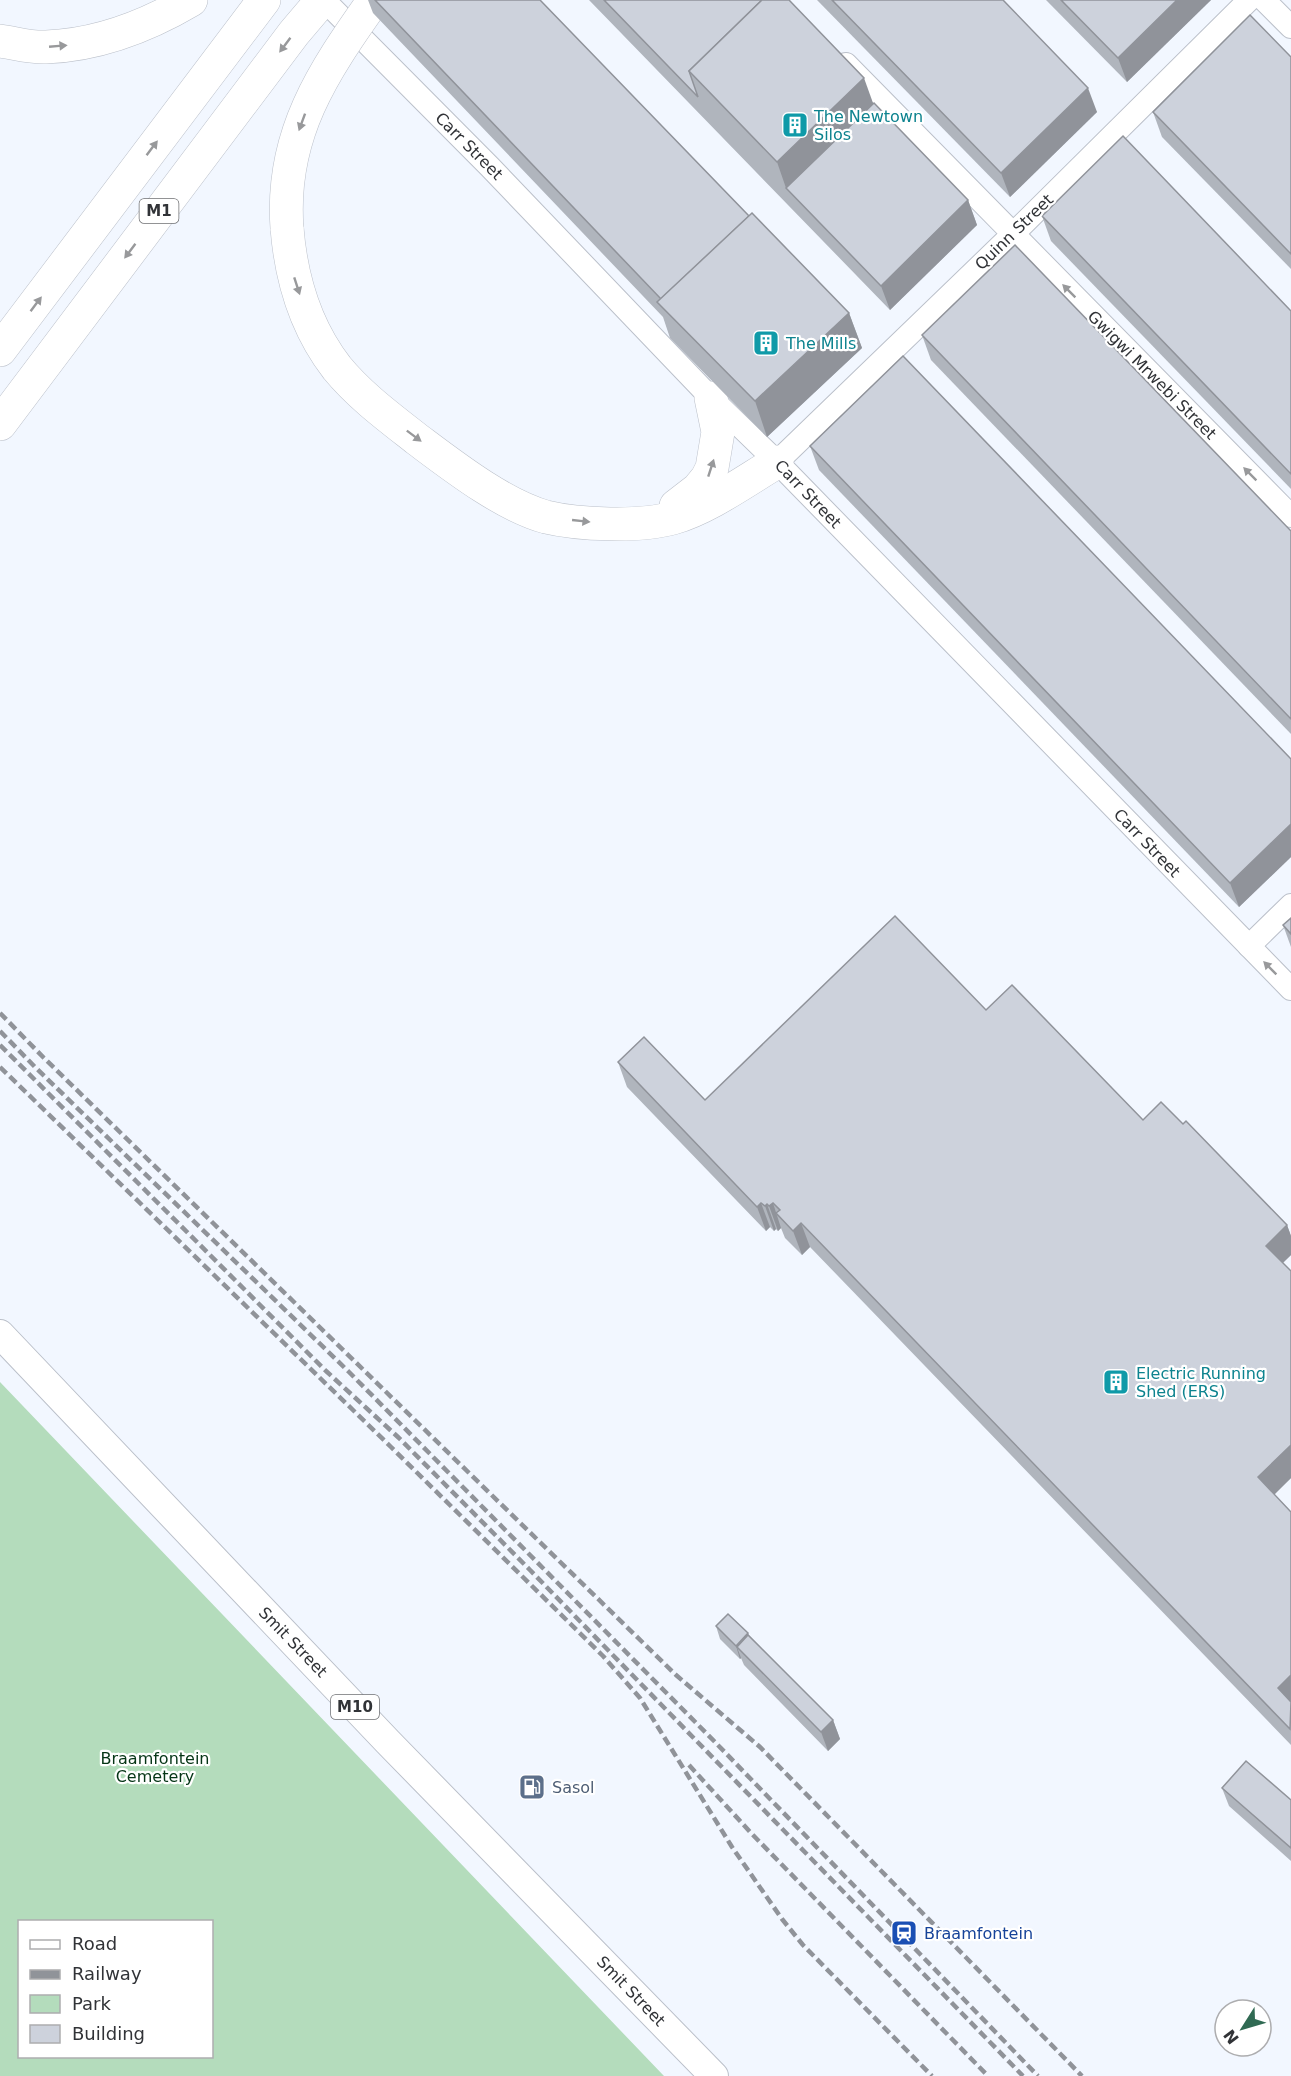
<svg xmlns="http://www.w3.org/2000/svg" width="1291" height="2076" viewBox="0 0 1291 2076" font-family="'DejaVu Sans',sans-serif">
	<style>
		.green { fill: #b4dcbc; fill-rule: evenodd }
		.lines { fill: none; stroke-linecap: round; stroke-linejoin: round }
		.minor-casing { stroke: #bbc0ca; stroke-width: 24 }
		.major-casing { stroke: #bbc0ca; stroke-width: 30 }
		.highway-casing { stroke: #bbc0ca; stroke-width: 34 }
		.minor { stroke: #fff; stroke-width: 22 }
		.major { stroke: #fff; stroke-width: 28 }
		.highway { stroke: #fff; stroke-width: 33 }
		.rail { stroke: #909399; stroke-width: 4.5; stroke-dasharray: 9 4.5; stroke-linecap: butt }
		.highway-bridge-casing { stroke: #bbc0ca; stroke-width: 34; stroke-linecap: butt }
		.highway-bridge { stroke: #fff; stroke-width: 33 }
		.wall { fill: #b0b5bd }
		.shaded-wall { fill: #90939a }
		.building { fill: #cdd2dc; stroke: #90939a; stroke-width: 1.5 }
		.oneway { fill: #98999b }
		.labels { text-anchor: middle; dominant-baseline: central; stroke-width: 4.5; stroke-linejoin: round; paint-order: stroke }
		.shield { fill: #fff; stroke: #6f7073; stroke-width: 1.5 }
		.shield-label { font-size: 15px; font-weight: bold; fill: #313337 }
		.culture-label { font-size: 16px; fill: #0d838f; stroke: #fff; text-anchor: start }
		.street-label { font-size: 16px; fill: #313337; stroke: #fff }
		.park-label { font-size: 16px; fill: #053516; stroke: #fff }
		.service-label { font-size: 16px; fill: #4e5e75; stroke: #fff; text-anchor: start }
		.transit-label { font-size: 16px; fill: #164399; stroke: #fff; text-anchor: start }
	</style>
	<rect width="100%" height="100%" fill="#f2f7ff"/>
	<path class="green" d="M0 1382 664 2076H0ZM20 1922H212V2056H20Z"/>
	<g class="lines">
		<defs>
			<g id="minor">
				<polyline points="324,0 490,167 711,398 777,462 1291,989"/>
				<polyline points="1264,0 1291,27"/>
				<polyline points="846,64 1291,516"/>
				<polyline points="777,462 1013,234 1249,0"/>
				<polyline points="1249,946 1291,905"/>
			</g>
			<polyline id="major" points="0,1334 388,1742 714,2076"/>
			<g id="highway">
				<path d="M0 41C15 43 31 48 46 47 98 45 147 26 191 0"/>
				<path d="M287 228C291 278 306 328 337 368 360 396 390 418 418 440 454 467 503 505 546 517 579 525 641 527 673 518 708 508 745 481 777 462"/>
				<polyline points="0,350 264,0"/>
				<polyline points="0,424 294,33 322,0"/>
				<polyline points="676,506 698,489 707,478 712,468 718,432 711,398"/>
			</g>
		</defs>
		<use href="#minor" class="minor-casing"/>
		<use href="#major" class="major-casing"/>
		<use href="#highway" class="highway-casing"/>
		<use href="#minor" class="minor"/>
		<use href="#major" class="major"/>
		<use href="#highway" class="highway"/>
		<g class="rail">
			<polyline points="0,1013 44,1058 676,1675 760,1747 1082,2076"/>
			<polyline points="0,1031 35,1067 349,1372 714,1741 1038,2076"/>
			<polyline points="0,1045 326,1371 399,1438 530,1570 1023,2076"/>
			<polyline points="0,1067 391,1447 603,1656 640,1698 732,1847 782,1919 803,1945 932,2076"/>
			<polyline points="689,1765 751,1833 988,2076"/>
		</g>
		<defs>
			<path id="highway-bridge" d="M287 228C280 135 323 72 374 0"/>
		</defs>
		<use href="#highway-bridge" class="highway-bridge-casing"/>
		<use href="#highway-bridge" class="highway-bridge"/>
	</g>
	<g class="wall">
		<polygon points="368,0 540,0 749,216 849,313 862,348 767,437 670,338 663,317 373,13"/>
		<polygon points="589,0 789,0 874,104 968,200 977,225 890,310"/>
		<polygon points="817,0 1003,0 1097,112 1010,197"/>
		<polygon points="1046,0 1211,0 1127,82"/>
		<polygon points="1291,57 1291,269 1162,137 1153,112"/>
		<polygon points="1042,216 1291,311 1291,489 1051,241"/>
		<polygon points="922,335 1291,531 1291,734 931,360"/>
		<polygon points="810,446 1291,759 1291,857 1239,907 819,470"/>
		<polygon points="1291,918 1291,947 1283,925"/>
		<polygon points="986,1010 1143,1120 1183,1124 1287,1225 1291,1236 1291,1255 1283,1263 1291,1271 1291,1478 1274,1494 1291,1512 1291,1745 810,1247 802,1255 785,1238 781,1228 778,1231 776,1229 774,1231 770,1227 766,1231 627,1087 618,1062 705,1100"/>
		<polygon points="716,1626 749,1635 833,1720 840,1739 828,1751 744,1665 741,1658 740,1659 720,1639"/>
		<polygon points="1222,1788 1291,1800 1291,1861 1229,1806"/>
	</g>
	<g class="shaded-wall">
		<polygon points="1177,0 1211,0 1127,82 1118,58"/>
		<polygon points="864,78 882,128 786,188 777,162"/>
		<polygon points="1088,88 1097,112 1010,197 1001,173"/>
		<polygon points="968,200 977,225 890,310 881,286"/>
		<polygon points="849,313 862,348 767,437 755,401"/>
		<polygon points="1291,824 1291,857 1239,907 1230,883"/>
		<polygon points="761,1203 770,1227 766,1231 757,1207"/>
		<polygon points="773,1203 781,1228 778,1231 769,1206"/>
		<polygon points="767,1204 776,1229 774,1231 765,1206"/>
		<polygon points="801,1223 810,1247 802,1255 793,1231"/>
		<polygon points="1287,1225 1291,1236 1291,1255 1275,1270 1266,1246"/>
		<polygon points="1291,1445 1291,1478 1267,1502 1258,1477"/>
		<polygon points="748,1633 753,1646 737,1647 741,1658 740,1659 736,1646"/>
		<polygon points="1291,1675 1291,1708 1278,1688"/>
		<polygon points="833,1720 840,1739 828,1751 821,1732"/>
	</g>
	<g class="building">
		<polygon points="375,0 540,0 749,216 661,299"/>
		<polygon points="604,0 762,0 689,71 698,97"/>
		<polygon points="762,0 789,0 864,78 777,162 689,71"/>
		<polygon points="832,0 1003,0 1088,88 1001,173"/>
		<polygon points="1061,0 1177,0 1118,58"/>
		<polygon points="1250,15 1291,57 1291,254 1153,112"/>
		<polygon points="874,103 968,200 881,286 786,188"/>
		<polygon points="1123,136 1291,311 1291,474 1042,216"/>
		<polygon points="752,213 849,313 755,401 657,302"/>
		<polygon points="1015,245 1291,531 1291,719 922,335"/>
		<polygon points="903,356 1291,759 1291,824 1230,883 810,446"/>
		<polygon points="895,916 986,1010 1012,985 1143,1120 1161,1102 1183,1124 1186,1121 1287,1225 1266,1246 1291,1271 1291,1445 1258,1477 1291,1512 1291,1675 1278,1688 1291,1702 1290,1729 801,1223 793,1231 776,1213 780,1210 773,1203 769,1206 767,1204 765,1206 761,1203 757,1207 618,1062 644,1037 705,1100"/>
		<polygon points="1291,918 1291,934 1283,925"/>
		<polygon points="728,1614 748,1633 736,1646 716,1626"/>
		<polygon points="748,1635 833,1720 821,1732 737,1647"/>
		<polygon points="1246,1761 1291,1800 1291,1848 1222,1788"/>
	</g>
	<defs><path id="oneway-solid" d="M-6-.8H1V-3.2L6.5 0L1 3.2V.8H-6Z" transform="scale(1.5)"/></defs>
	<g class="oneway">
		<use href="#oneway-solid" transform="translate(285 45) rotate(127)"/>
		<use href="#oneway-solid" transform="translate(58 46) rotate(-5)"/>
		<use href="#oneway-solid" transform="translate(302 122) rotate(110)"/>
		<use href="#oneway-solid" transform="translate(152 148) rotate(-53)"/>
		<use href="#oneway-solid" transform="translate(130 251) rotate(127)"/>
		<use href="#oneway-solid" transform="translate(297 286) rotate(72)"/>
		<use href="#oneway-solid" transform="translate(1069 291) rotate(-135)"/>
		<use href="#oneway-solid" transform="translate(36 304) rotate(-53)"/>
		<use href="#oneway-solid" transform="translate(414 436) rotate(37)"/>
		<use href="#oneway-solid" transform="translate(711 468) rotate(-72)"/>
		<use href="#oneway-solid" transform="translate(1250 474) rotate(-135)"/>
		<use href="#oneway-solid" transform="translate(581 521) rotate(6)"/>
		<use href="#oneway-solid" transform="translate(1270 968) rotate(-135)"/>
	</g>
	<defs>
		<symbol id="building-square" viewBox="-11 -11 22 22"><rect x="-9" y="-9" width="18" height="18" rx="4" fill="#0f9aa8" stroke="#fff"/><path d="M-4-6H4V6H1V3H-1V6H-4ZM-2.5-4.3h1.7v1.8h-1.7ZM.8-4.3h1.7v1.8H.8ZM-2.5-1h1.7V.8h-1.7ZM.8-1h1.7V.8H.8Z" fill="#fff"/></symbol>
		<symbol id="fuel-square" viewBox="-11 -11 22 22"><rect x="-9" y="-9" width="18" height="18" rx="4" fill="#5c6f8a" stroke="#fff"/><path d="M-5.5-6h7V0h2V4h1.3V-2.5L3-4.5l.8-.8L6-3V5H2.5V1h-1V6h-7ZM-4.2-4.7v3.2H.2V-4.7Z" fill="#fff"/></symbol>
		<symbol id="station-square" viewBox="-11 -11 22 22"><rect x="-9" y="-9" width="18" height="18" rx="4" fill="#1a4fb4" stroke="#fff"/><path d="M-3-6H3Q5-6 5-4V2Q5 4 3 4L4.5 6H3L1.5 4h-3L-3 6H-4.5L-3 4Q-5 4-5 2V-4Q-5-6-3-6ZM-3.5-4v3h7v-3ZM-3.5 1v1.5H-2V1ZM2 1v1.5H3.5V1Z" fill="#fff"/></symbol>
	</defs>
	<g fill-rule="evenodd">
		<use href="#building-square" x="780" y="110" width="30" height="30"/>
		<use href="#building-square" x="751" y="328" width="30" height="30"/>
		<use href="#building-square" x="1101" y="1367" width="30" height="30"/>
		<use href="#fuel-square" x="517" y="1772" width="30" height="30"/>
		<use href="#station-square" x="889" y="1918" width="30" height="30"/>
	</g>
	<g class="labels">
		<g class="shield">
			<rect x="139.5" y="199" width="39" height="24" rx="4.5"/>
			<rect x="331" y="1695" width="48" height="24" rx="4.5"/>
		</g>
		<g class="shield-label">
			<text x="159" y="211">M1</text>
			<text x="355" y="1707">M10</text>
		</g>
		<g class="culture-label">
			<text x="814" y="116">The Newtown<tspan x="814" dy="18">Silos</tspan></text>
			<text x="786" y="343">The Mills</text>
			<text x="1136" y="1373">Electric Running<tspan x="1136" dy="18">Shed (ERS)</tspan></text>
		</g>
		<g class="street-label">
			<text transform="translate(469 146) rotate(45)">Carr Street</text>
			<text transform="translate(1014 232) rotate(-44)">Quinn Street</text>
			<text transform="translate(1152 375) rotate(45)">Gwigwi Mrwebi Street</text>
			<text transform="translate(808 494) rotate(46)">Carr Street</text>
			<text transform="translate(1147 843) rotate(46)">Carr Street</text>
			<text transform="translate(293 1642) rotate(46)">Smit Street</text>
			<text transform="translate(631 1991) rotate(46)">Smit Street</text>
		</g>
		<g class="park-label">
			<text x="155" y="1758">Braamfontein<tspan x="155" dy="18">Cemetery</tspan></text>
		</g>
		<g class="service-label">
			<text x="552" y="1787">Sasol</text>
		</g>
		<g class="transit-label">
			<text x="924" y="1933">Braamfontein</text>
		</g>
	</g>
	<rect x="18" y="1920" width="195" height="138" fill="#ffffff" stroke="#adadaf" stroke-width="1.5"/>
	<rect x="30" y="1940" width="30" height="9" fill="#ffffff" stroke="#adadaf" stroke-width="1.5"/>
	<text x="72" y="1950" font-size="18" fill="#313337">Road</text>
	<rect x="30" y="1970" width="30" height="9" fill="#909399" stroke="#adadaf" stroke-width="1.5"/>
	<text x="72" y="1980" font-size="18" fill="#313337">Railway</text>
	<rect x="30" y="1995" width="30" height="18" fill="#b4dcbc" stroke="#adadaf" stroke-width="1.5"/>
	<text x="72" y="2010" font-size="18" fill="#313337">Park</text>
	<rect x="30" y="2025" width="30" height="18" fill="#cdd2dc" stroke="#adadaf" stroke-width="1.5"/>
	<text x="72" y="2040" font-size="18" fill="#313337">Building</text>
	<g transform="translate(1243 2028) rotate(233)"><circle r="28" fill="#ffffff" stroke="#adadaf" stroke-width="1.5"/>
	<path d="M0-4.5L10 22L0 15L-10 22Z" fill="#306a53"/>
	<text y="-9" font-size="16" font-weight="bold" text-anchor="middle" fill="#313337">N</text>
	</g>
</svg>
